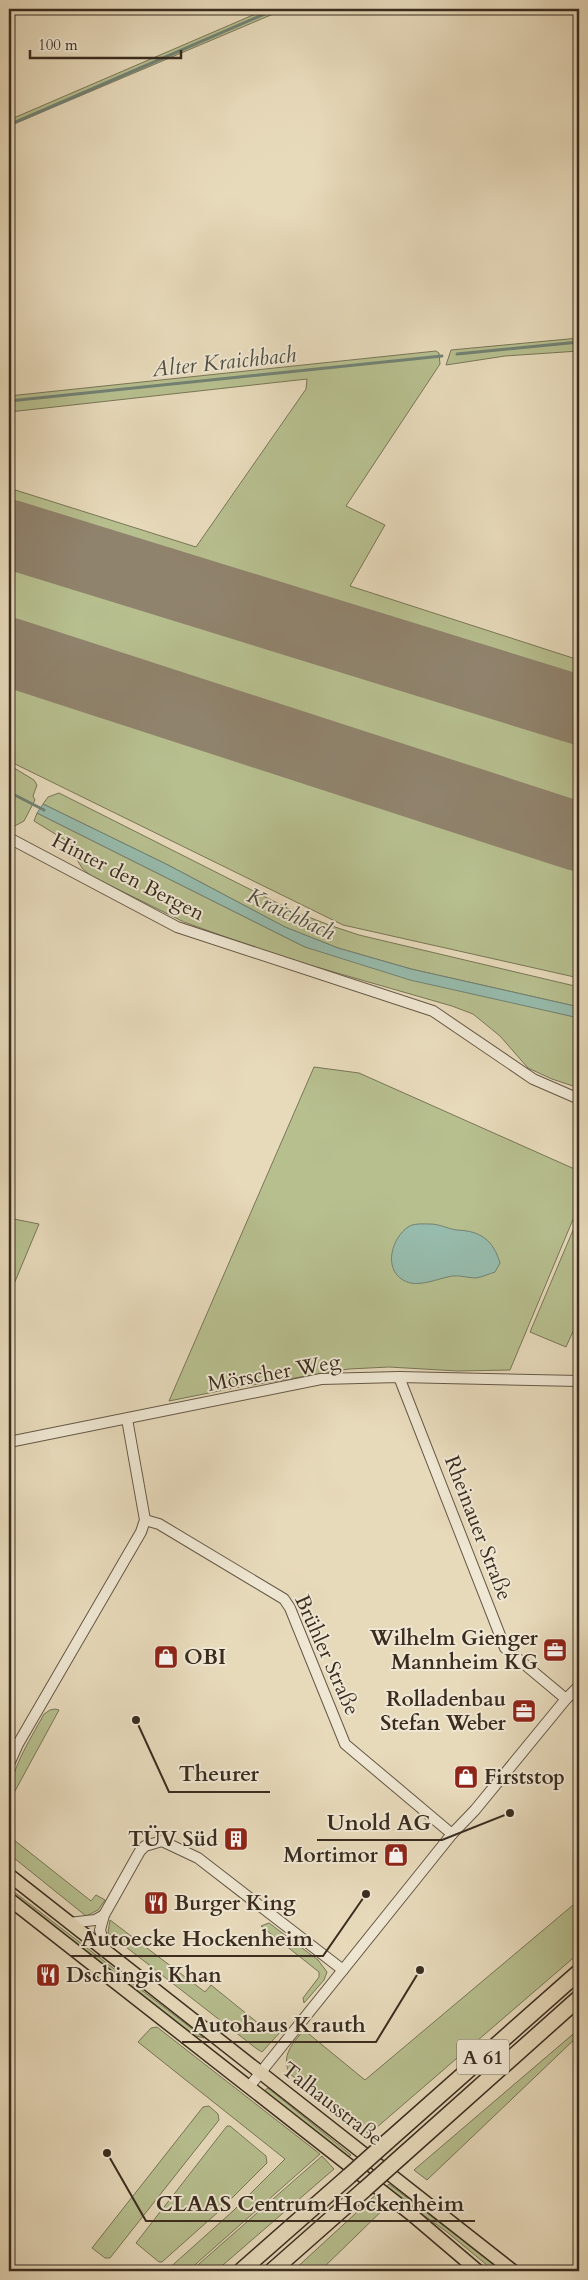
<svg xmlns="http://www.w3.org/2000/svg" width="588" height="2280" viewBox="0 0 588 2280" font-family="Cardo,serif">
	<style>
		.green { fill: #b7bf8f; stroke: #787657 }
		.water { fill: #97bbac; stroke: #728274 }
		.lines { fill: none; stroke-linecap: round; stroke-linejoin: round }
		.stream { stroke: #728274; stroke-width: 3 }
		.runway { stroke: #90836d; stroke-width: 69 }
		.minor-casing { stroke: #655846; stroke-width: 12 }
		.major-casing { stroke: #3a2c1f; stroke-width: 15 }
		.highway-casing { stroke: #3a2c1f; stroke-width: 18 }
		.minor { stroke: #efe7d3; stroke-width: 10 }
		.major { stroke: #e7dabb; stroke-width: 12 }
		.highway { stroke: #e7dabb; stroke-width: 15 }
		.highway-bridge-casing { stroke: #3a2c1f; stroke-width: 18; stroke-linecap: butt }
		.highway-bridge { stroke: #e7dabb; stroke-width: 15 }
		.labels { text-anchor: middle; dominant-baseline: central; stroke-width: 4; stroke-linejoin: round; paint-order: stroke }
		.shield { fill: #efe7d3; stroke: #706455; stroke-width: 1 }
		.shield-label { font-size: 20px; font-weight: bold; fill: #3a2c1f }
		.street-label { font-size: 21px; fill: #3a2c1f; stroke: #efe7d3 }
		.poi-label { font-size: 21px; font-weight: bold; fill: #3a2c1f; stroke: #efe7d3; text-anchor: end }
		.water-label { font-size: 22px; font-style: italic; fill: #515042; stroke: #efe7d3 }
		.leader { fill: none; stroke: #3a2c1f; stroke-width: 2 }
		.callout-dot { fill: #3a2c1f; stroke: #efe7d3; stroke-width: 2 }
		.callout-label { font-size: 22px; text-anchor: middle; font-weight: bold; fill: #3a2c1f; stroke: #efe7d3; stroke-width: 4; stroke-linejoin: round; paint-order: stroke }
	</style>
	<rect width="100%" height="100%" fill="#e7dabb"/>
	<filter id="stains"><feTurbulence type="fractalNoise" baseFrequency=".004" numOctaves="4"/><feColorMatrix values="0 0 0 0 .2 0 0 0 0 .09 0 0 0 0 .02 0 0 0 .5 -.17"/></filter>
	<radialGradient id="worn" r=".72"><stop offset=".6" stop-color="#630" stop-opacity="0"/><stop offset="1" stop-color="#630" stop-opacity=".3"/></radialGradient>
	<g class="green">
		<polygon points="267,9 285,9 9,126 9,120"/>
		<polygon points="579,338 579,351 505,356 446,365 451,350"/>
		<polygon points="436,351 439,353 440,364 346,506 385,525 350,586 579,660 579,978 343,925 9,761 9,488 196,547 306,389 307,379 9,412 9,396"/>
		<polygon points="9,765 34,780 37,785 33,796 35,800 24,821 9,829"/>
		<polygon points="59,793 293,911 329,925 359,935 579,987 579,1007 411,969 338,948 285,927 168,865 43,804 48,797"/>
		<polygon points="37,813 305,947 466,991 579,1018 579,1088 552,1079 528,1068 500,1036 473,1014 452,1006 278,956 184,922 91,876 82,868 65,840 34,821"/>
		<polygon points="314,1067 359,1073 579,1171 579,1205 510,1370 458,1371 389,1367 349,1369 234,1388 169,1401"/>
		<polygon points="579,1216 579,1318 566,1347 530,1332"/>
		<polygon points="9,1218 39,1224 9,1296"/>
		<path d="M55 1709 59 1710 9 1802C9 1771 29 1742 44 1714L50 1710Z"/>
		<polygon points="9,1836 91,1901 96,1895 105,1900 98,1910 86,1916 9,1854"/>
		<polygon points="9,1888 204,2038 188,2034 9,1892"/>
		<path d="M579 1900V1953L369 2134 290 2074C280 2056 293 2043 304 2030L365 2080Z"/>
		<polygon points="110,1920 205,1992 211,1985 269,2032 283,2029 262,2052 257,2049 108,1933"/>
		<polygon points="269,1923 318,1960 327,1972 324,1980 304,2003 303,1998 319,1977 319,1972 261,1926"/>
		<polygon points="157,2027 320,2154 188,2271 166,2271 233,2211 285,2159 138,2042 151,2028"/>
		<polygon points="579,2029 579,2035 427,2180 414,2170"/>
		<polygon points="268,2088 351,2155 347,2158 264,2091"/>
		<polygon points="209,2106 218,2114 219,2120 110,2258 105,2258 92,2248 203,2107"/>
		<polygon points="227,2126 230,2126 266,2156 267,2163 217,2213 162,2262 159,2262 136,2243"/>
		<polygon points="322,2156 334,2169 216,2271 191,2271"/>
		<polygon points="389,2184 503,2271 494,2271 447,2232 385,2188"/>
		<polygon points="381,2190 393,2200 320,2271 293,2271"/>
	</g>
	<g class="water">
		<polygon points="43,804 168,865 285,927 338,948 411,969 579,1007 579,1018 410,980 305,947 37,813"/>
		<path d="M430 1224C440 1224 448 1229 457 1230 481 1231 493 1240 500 1263L495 1272C489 1274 482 1277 476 1278 468 1278 460 1275 453 1276 438 1278 417 1289 403 1280 383 1268 392 1238 408 1227 414 1223 423 1224 430 1224Z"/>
	</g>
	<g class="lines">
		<g class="stream">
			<polyline points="9,125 276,9"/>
			<polyline points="457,354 579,342"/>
			<polyline points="9,401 442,356"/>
			<polyline points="9,792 44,810"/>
		</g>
		<g class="runway">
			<polyline points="9,534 579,710"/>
			<polyline points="9,652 579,837"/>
		</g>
		<defs>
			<g id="minor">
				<polyline points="9,838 177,927 433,1011 533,1079 579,1099"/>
				<polyline points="399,1377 505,1648 566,1699"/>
				<polyline points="9,1442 321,1379 399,1377 579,1381"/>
				<polyline points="145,1520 159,1524 284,1599 290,1608 345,1744 452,1834"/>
				<polyline points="9,1764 18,1744 141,1532 145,1520 127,1419"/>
				<polyline points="69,1923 95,1920 104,1915"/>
				<polyline points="106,1951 100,1930 104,1915 140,1851 145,1846 162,1841 198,1858 343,1970"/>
				<polyline points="249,2087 452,1834 475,1810 566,1699 579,1686"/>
			</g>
			<g id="major">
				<polyline points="9,1875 513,2271"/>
				<polyline points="9,1899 411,2214 478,2271"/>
			</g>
			<g id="highway">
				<polyline points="387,2142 579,1972"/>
				<polyline points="403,2155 579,1998"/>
				<polyline points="241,2271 349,2176"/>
				<polyline points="272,2271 365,2189"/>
			</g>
		</defs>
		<use href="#minor" class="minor-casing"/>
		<use href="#major" class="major-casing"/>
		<use href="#highway" class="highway-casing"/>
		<use href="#minor" class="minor"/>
		<use href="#major" class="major"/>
		<use href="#highway" class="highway"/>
		<defs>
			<g id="highway-bridge">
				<polyline points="349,2176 387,2142"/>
				<polyline points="365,2189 403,2155"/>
			</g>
		</defs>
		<use href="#highway-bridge" class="highway-bridge-casing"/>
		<use href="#highway-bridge" class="highway-bridge"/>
	</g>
	<defs>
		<symbol id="office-square" viewBox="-11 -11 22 22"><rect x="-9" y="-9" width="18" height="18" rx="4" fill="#8f2418" stroke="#efe7d3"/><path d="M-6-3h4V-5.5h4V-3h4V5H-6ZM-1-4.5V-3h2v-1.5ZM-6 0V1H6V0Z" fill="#fff"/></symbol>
		<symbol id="shop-square" viewBox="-11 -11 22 22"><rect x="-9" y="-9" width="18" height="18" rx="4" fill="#8f2418" stroke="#efe7d3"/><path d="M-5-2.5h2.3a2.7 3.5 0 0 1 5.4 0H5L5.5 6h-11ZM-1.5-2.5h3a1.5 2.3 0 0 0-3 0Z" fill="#fff"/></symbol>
		<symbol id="building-square" viewBox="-11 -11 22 22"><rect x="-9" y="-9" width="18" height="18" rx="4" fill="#8f2418" stroke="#efe7d3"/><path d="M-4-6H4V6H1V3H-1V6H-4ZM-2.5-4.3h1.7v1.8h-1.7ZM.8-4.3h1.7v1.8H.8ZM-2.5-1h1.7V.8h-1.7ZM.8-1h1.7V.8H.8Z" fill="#fff"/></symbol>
		<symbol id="restaurant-square" viewBox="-11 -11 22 22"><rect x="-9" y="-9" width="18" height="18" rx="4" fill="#8f2418" stroke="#efe7d3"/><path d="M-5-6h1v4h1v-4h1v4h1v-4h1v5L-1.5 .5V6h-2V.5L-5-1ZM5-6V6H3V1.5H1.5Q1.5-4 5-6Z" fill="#fff"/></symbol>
	</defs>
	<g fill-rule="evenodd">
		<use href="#office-square" x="541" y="1636" width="28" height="28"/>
		<use href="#shop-square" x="152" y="1643" width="28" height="28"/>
		<use href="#office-square" x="510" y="1697" width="28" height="28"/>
		<use href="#shop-square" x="452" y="1763" width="28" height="28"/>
		<use href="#building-square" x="222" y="1825" width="28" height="28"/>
		<use href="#shop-square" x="382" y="1841" width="28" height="28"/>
		<use href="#restaurant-square" x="142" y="1889" width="28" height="28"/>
		<use href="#restaurant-square" x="34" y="1961" width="28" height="28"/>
	</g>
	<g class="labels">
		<rect class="shield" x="457" y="2039.5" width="52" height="35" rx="4"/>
		<g class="shield-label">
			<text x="483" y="2057">A 61</text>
		</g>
		<g class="street-label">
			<text transform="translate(128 877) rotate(27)">Hinter den Bergen</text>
			<text transform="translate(274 1373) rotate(-10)">Mörscher Weg</text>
			<text transform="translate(478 1528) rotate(69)">Rheinauer Straße</text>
			<text transform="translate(327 1655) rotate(66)">Brühler Straße</text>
			<text transform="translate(332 2104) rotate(38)">Talhausstraße</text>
		</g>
		<g class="poi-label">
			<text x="538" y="1638">Wilhelm Gienger<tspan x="538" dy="24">Mannheim KG</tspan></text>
			<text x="184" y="1657" text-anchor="start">OBI</text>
			<text x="506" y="1699">Rolladenbau<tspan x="506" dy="24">Stefan Weber</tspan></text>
			<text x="484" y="1777" text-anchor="start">Firststop</text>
			<text x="218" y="1839">TÜV Süd</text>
			<text x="378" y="1855">Mortimor</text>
			<text x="174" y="1903" text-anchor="start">Burger King</text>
			<text x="66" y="1975" text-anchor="start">Dschingis Khan</text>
		</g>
		<g class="water-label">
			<text transform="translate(224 362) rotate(-6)">Alter Kraichbach</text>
			<text transform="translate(291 914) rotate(25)">Kraichbach</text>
		</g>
	</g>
	<path class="leader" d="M136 1720L169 1792H270M510 1813L442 1840H317M366 1894L323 1956H71M420 1970L376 2042H182M107 2153L146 2221H475"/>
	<g class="callout-dot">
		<circle cx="136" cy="1720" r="5"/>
		<circle cx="510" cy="1813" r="5"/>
		<circle cx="366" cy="1894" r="5"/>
		<circle cx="420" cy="1970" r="5"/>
		<circle cx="107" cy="2153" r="5"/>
	</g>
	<g class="callout-label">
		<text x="219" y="1781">Theurer</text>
		<text x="379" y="1830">Unold AG</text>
		<text x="197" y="1946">Autoecke Hockenheim</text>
		<text x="279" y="2032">Autohaus Krauth</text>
		<text x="310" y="2211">CLAAS Centrum Hockenheim</text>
	</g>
	<rect width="588" height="2280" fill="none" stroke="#e7dabb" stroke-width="30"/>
	<rect x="10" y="10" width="568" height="2260" fill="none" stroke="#3a2c1f" stroke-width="2.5"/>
	<rect x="15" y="15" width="558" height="2250" fill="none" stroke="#3a2c1f"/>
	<path d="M30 50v8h151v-8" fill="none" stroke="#3a2c1f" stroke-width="2.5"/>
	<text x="38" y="50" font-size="15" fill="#3a2c1f" stroke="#efe7d3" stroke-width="4" paint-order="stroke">100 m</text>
	<rect width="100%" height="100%" filter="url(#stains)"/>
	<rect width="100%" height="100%" fill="url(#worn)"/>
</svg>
